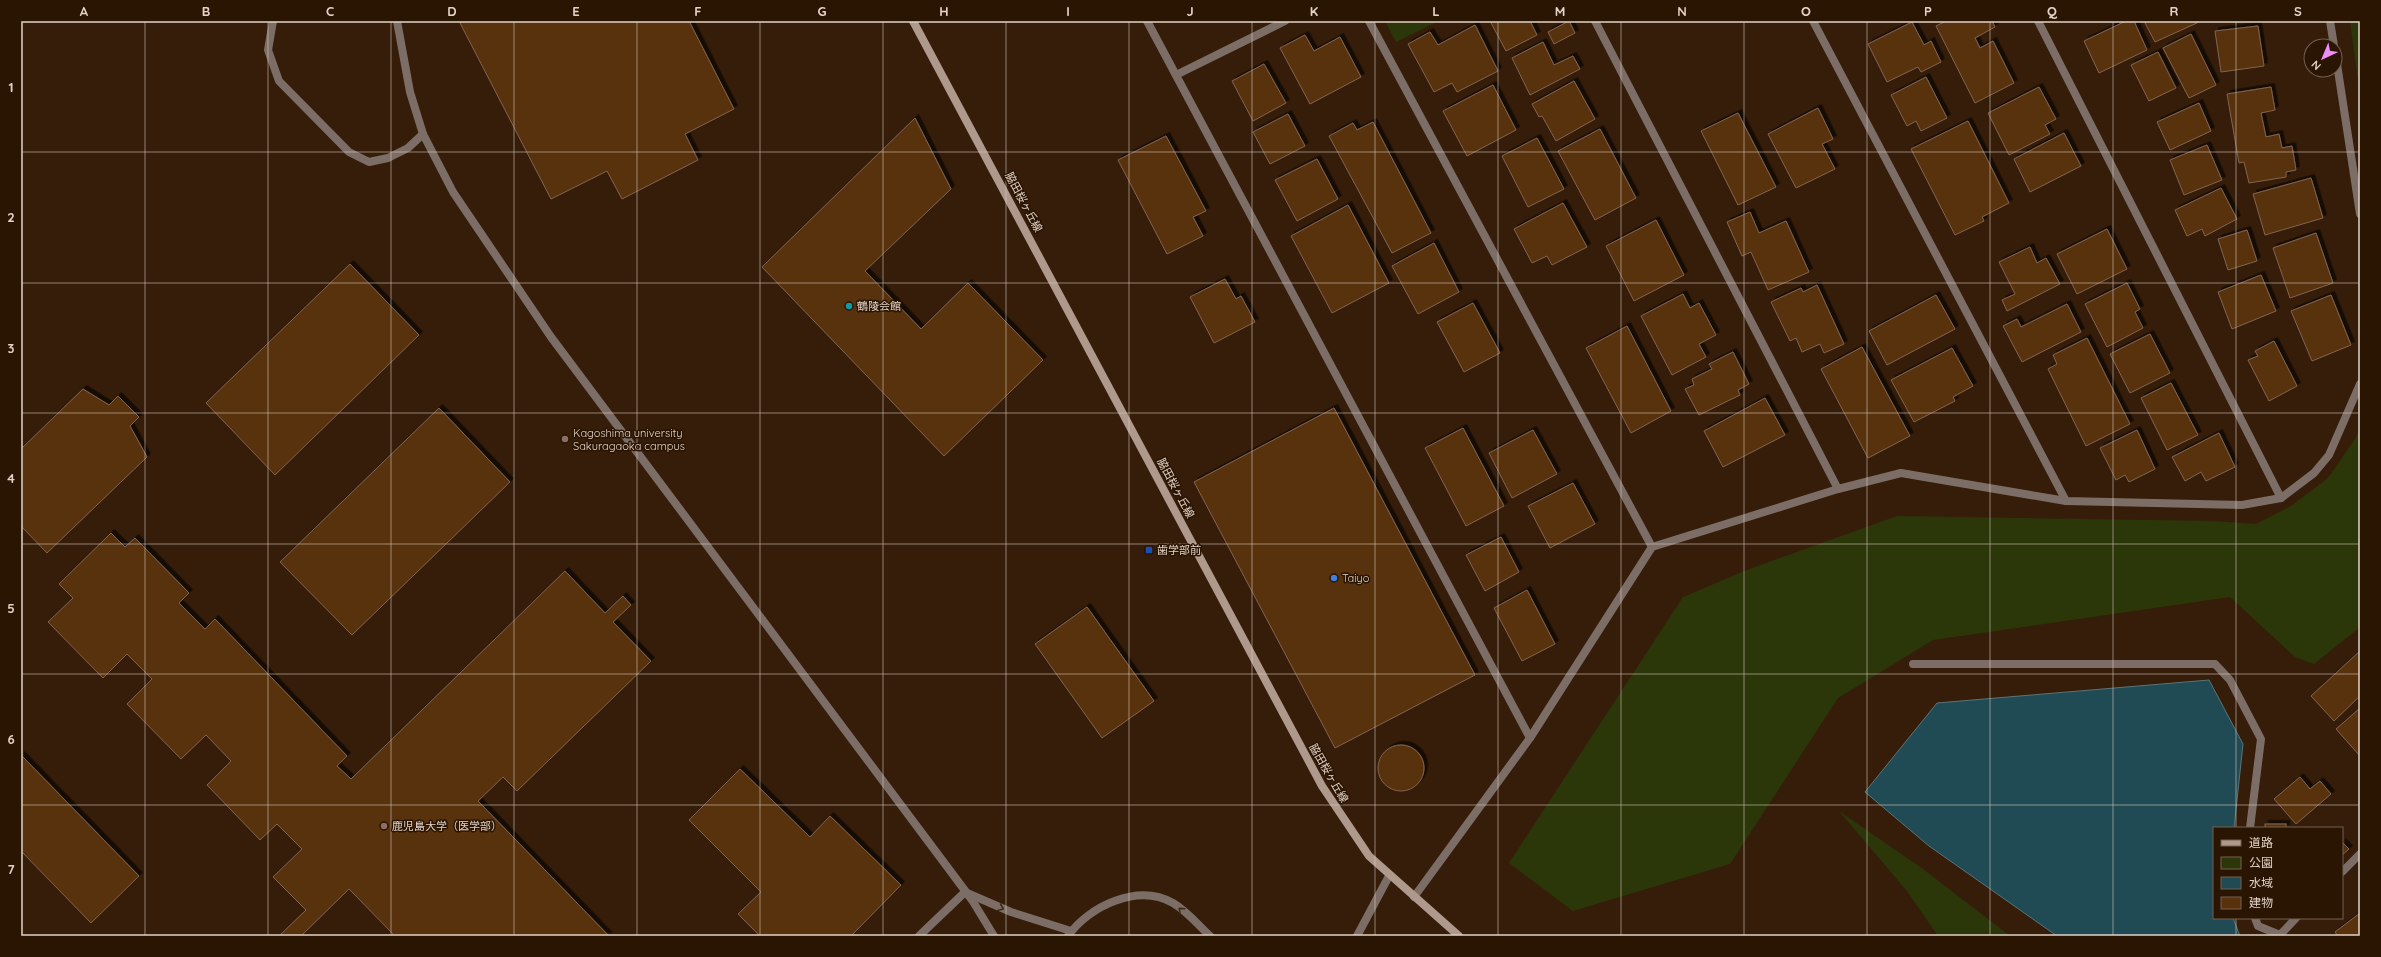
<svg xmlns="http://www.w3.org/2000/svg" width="2381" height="957" viewBox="0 0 2381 957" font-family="Quicksand,'Noto Sans JP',sans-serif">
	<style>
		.green { fill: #2c3709 }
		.water { fill: #204b55; stroke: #5a7477 }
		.building { fill: #59310d; stroke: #816551; filter: url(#shadow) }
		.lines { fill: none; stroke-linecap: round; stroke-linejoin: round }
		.lane { stroke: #7c6e66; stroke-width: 8 }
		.street { stroke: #7c6e66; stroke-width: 8 }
		.secondary { stroke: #af988c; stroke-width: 8 }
		.oneway { stroke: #3e2a1b }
		.grid { fill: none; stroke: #e2d2c7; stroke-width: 1; stroke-opacity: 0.55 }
		.culture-dot { fill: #0f9aa8; stroke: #2a1402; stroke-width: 1.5 }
		.education-dot { fill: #8d6e63; stroke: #2a1402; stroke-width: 1.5 }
		.transit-dot { fill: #1a4fb4; stroke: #2a1402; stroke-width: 1.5 }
		.shop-dot { fill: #3f7fe0; stroke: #2a1402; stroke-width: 1.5 }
		.labels { text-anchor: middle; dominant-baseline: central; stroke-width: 3; stroke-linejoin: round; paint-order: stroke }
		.street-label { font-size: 11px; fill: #e2d2c7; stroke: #2a1402 }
		.poi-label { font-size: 11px; fill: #e2d2c7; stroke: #2a1402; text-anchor: start }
		.neatline { fill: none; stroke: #e2d2c7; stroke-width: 1.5 }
		.grid-label { font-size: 13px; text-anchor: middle; font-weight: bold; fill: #e2d2c7 }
	</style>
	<defs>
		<filter id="shadow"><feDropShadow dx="3.5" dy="-3.5" stdDeviation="0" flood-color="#0009"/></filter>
	</defs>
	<rect width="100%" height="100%" fill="#351d0a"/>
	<g class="green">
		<polygon points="1385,21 1438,21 1396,42"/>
		<polygon points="2350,21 2360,21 2360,96"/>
		<polygon points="2360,428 2360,627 2314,664 2295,657 2230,597 1933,640 1838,698 1730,864 1573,911 1509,863 1683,597 1747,570 1897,516 2212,521 2256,524 2291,506 2328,478 2355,439"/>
		<polygon points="1839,811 1923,869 2010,936 1938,936 1907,891"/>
	</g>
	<polygon class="water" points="2209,680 2243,744 2234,828 2214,828 2214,918 2233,918 2240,936 2057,936 1929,846 1865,792 1937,703"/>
	<g class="building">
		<polygon points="464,21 689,21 734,109 685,134 698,160 622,199 607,171 551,199 460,23"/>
		<polygon points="1490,21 1530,21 1537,35 1506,51"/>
		<polygon points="1569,21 1575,33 1554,44 1548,32"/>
		<polygon points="1946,21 1992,21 1995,27 1975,38 1980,48 1993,41 2014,83 1975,103 1936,26"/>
		<polygon points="2126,21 2134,21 2147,50 2099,73 2084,41"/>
		<polygon points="2144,21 2198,21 2199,22 2155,42"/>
		<polygon points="1912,22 1924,45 1931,41 1941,62 1921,72 1918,67 1887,82 1868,44"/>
		<polygon points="1475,25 1498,71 1457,92 1452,83 1434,92 1408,44 1430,32 1438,45"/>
		<polygon points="2258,26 2264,66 2221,72 2215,31"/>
		<polygon points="2191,34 2216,85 2189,98 2163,48"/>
		<polygon points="1305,35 1314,51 1340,37 1361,77 1310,104 1280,48"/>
		<polygon points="1543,42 1554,65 1573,56 1580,69 1530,95 1512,58"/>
		<polygon points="2158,52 2176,88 2149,101 2131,65"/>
		<polygon points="1264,64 1286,103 1253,121 1232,81"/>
		<polygon points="1926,77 1947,118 1921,131 1916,121 1907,126 1891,95"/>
		<polygon points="1574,81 1595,119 1556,141 1542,116 1539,117 1532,104"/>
		<polygon points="1493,85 1516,130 1467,156 1443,111"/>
		<polygon points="2039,87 2056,119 2045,125 2050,134 2009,155 1988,113"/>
		<polygon points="2271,87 2275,110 2261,113 2266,137 2279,134 2282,148 2292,146 2296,170 2286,172 2286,177 2249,183 2244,162 2239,163 2227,94"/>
		<polygon points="2199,103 2211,131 2170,150 2157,122"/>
		<polygon points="1818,108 1833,139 1822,144 1835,169 1796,188 1768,134"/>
		<polygon points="1738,113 1776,187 1738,205 1701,131"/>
		<polygon points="1288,114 1305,146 1270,164 1253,132"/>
		<polygon points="915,118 951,189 865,271 921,329 968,283 1043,360 944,456 762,267"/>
		<polygon points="1968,121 2009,203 1982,217 1984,221 1955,235 1911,149"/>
		<polygon points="1373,122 1431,233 1392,253 1329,136 1353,123 1357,130"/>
		<polygon points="1600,129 1636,198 1595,220 1558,151"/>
		<polygon points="2064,133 2081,166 2030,192 2014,159"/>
		<polygon points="1166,136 1206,211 1193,217 1203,236 1167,254 1118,160"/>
		<polygon points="1537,138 1564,189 1528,207 1502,156"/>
		<polygon points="2207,145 2222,180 2184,195 2170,160"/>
		<polygon points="1317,159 1338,199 1297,221 1275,180"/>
		<polygon points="2311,178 2323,218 2265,235 2253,194"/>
		<polygon points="2221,188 2237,219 2205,236 2202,229 2187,236 2175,210"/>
		<polygon points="1563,203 1587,247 1552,265 1547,256 1532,263 1514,229"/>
		<polygon points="1348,205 1389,283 1332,313 1291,236"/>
		<polygon points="1750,212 1759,233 1786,221 1809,272 1768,290 1751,252 1742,256 1727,222"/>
		<polygon points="1656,220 1684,275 1634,301 1606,246"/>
		<polygon points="2107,229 2127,269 2077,294 2057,254"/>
		<polygon points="2247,230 2257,261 2228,270 2218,239"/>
		<polygon points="2316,233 2333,283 2290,298 2273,248"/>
		<polygon points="1434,243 1459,292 1418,314 1392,266"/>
		<polygon points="2030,247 2037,263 2046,258 2060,284 2007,311 2002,300 2015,294 1999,262"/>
		<polygon points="350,264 419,335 275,475 206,403"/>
		<polygon points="2261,275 2276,311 2232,329 2218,292"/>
		<polygon points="1225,279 1236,299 1241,296 1255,322 1214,343 1190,297"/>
		<polygon points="2127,283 2140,309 2135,312 2143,328 2107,347 2085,304"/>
		<polygon points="1817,285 1844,344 1824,353 1820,344 1802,352 1796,338 1790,341 1771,302 1801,288 1803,292"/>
		<polygon points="1683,294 1690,308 1699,303 1716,335 1699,344 1706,357 1672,375 1641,316"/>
		<polygon points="1936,295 1955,329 1887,365 1869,331"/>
		<polygon points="2331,295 2351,345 2312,361 2291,311"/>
		<polygon points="1473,303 1500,353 1464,372 1437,322"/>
		<polygon points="2067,304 2081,332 2022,362 2003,326 2017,319 2021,327"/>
		<polygon points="1627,326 1671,411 1631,433 1586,348"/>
		<polygon points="2150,334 2170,373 2130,393 2110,354"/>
		<polygon points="2087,338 2130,424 2086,446 2048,369 2057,364 2053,355"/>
		<polygon points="2274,341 2297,386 2269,401 2248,360 2258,356 2255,351"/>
		<polygon points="1862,347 1910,436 1868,458 1821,369"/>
		<polygon points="1952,348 1973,386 1953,397 1955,401 1914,422 1891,380"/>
		<polygon points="1733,352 1749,384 1738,390 1740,395 1699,415 1685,389 1694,385 1692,379 1712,369 1709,364"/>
		<polygon points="2171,383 2198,435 2167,450 2141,398"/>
		<polygon points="83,389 109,405 118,396 139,417 130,426 147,457 47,553 21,526 21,449"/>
		<polygon points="1765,398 1785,435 1723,467 1704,431"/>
		<polygon points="439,408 510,482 352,635 280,562"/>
		<polygon points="1334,408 1475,675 1335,748 1194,482"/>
		<polygon points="1463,428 1504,506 1466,526 1425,448"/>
		<polygon points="1533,430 1557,474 1512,498 1489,453"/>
		<polygon points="2137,430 2155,469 2129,482 2125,475 2116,480 2100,448"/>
		<polygon points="2219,433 2235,467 2206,481 2201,472 2185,481 2172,457"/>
		<polygon points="1573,483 1595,524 1550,548 1528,506"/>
		<polygon points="111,533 125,547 135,538 189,593 179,603 205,629 215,619 347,756 337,766 351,779 565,571 605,613 623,596 631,605 613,622 651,661 517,791 503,777 478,801 609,936 395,936 349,889 301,936 279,936 306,910 273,877 302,849 277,824 260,840 207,785 231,761 206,735 181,759 127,704 152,679 127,654 103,678 48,622 73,598 59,584"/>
		<polygon points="1501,537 1519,572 1485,591 1466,555"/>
		<polygon points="1527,590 1555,644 1522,661 1494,608"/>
		<polygon points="1087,607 1154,701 1102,738 1035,644"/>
		<polygon points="2360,651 2360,696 2334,721 2311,696"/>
		<polygon points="2360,708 2360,756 2336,729"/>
		<circle cx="1401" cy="768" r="23"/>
		<polygon points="21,755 139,876 91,923 21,851"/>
		<polygon points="740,769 810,837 830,816 901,885 851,936 760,936 738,914 761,892 689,820"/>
		<polygon points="2300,777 2310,789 2320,781 2331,794 2296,824 2274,799"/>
		<rect x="2265" y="824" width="21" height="4"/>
		<polygon points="2342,842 2349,849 2342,855"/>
		<polygon points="2360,913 2360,936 2338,936 2335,932"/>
	</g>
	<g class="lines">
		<g class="lane">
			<polyline points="273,21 268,50 279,81 349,152 369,162 388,158 408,148 423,134 410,92 397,21"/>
			<polyline points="423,134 453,192 551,337 972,900 994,936"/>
			<polyline points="967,893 1011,912 1071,931"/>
			<polyline points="919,936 965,892"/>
			<path d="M1068 936C1089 906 1138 883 1173 903 1187 911 1199 926 1210 936"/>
		</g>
		<g class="street">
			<polyline points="1147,21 1530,738"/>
			<polyline points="1369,21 1652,547"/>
			<polyline points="1595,21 1838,489"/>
			<polyline points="1813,21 2066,501"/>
			<polyline points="2330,21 2334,46"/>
			<polyline points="2335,51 2360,214"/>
			<polyline points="1176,75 1285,21"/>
			<polyline points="2281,498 2314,473 2329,455 2360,384"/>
			<polyline points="1913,664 2215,664 2230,680 2261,739 2250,828"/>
			<polyline points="2342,872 2360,854"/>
			<polyline points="1414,897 1530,738 1652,547 1838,489 1901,473 2066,501 2242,505 2281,498 2038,21"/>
			<polyline points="2255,918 2258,926 2280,935 2296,918"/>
			<polyline points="1357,936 1389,876"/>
		</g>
		<polyline class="secondary" points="913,21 1322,786 1369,856 1459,936"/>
	</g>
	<defs><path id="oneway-chevron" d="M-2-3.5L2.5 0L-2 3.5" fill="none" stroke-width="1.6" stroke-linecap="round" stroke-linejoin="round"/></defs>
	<g class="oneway">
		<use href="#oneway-chevron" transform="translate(1001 908) rotate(23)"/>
		<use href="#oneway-chevron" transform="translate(1181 910) rotate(-138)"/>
	</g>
	<path class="grid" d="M145 21V936M268 21V936M391 21V936M514 21V936M637 21V936M760 21V936M883 21V936M1006 21V936M1129 21V936M1252 21V936M1375 21V936M1498 21V936M1621 21V936M1744 21V936M1867 21V936M1990 21V936M2113 21V936M2236 21V828M21 152H2360M21 283H2360M21 413H2360M21 544H2360M21 674H2360M21 805H2360M2236 918V936"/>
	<circle class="culture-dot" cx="849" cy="306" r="4"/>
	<g class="education-dot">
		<circle cx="565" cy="439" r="4"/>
		<circle cx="384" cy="826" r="4"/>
	</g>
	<rect class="transit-dot" x="1145" y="546" width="8" height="8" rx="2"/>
	<circle class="shop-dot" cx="1334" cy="578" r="4"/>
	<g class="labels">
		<g class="street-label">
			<text transform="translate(1024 202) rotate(62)">脇田桜ヶ丘線</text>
			<text transform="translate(1176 488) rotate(62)">脇田桜ヶ丘線</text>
			<text transform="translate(1329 773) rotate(60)">脇田桜ヶ丘線</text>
		</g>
		<g class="poi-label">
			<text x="857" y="306">鶴陵会館</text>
			<text x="573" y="433">Kagoshima university<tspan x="573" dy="13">Sakuragaoka campus</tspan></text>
			<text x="1157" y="550">歯学部前</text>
			<text x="1342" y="578">Taiyo</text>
			<text x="392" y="826">鹿児島大学（医学部）</text>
		</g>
	</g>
	<rect width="2381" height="957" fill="none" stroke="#2a1402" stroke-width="44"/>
	<rect x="2213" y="827" width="130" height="92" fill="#2a1402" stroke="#746051"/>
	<rect x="2221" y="840" width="20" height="6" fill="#af988c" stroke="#746051"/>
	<text x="2249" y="847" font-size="12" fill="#e2d2c7">道路</text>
	<rect x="2221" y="857" width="20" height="12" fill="#2c3709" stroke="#746051"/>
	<text x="2249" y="867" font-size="12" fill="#e2d2c7">公園</text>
	<rect x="2221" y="877" width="20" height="12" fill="#204b55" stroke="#746051"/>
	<text x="2249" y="887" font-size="12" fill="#e2d2c7">水域</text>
	<rect x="2221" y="897" width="20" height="12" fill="#59310d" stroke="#746051"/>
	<text x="2249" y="907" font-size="12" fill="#e2d2c7">建物</text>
	<g transform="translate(2323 58) rotate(224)"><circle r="19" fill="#2a1402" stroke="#746051"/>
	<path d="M0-3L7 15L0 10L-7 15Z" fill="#ee8cf8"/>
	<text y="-6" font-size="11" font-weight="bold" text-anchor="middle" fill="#e2d2c7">N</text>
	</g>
	<rect x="22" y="22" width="2337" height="913" class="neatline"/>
	<g class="grid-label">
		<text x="84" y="16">A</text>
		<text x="206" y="16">B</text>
		<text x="330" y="16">C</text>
		<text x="452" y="16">D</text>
		<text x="576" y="16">E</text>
		<text x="698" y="16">F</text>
		<text x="822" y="16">G</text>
		<text x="944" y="16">H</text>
		<text x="1068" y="16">I</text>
		<text x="1190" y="16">J</text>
		<text x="1314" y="16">K</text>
		<text x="1436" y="16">L</text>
		<text x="1560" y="16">M</text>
		<text x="1682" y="16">N</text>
		<text x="1806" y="16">O</text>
		<text x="1928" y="16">P</text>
		<text x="2052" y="16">Q</text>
		<text x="2174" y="16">R</text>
		<text x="2298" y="16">S</text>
		<text x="11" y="92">1</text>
		<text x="11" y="222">2</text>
		<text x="11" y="353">3</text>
		<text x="11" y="483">4</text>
		<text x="11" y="613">5</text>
		<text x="11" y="744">6</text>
		<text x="11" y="874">7</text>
	</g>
</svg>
